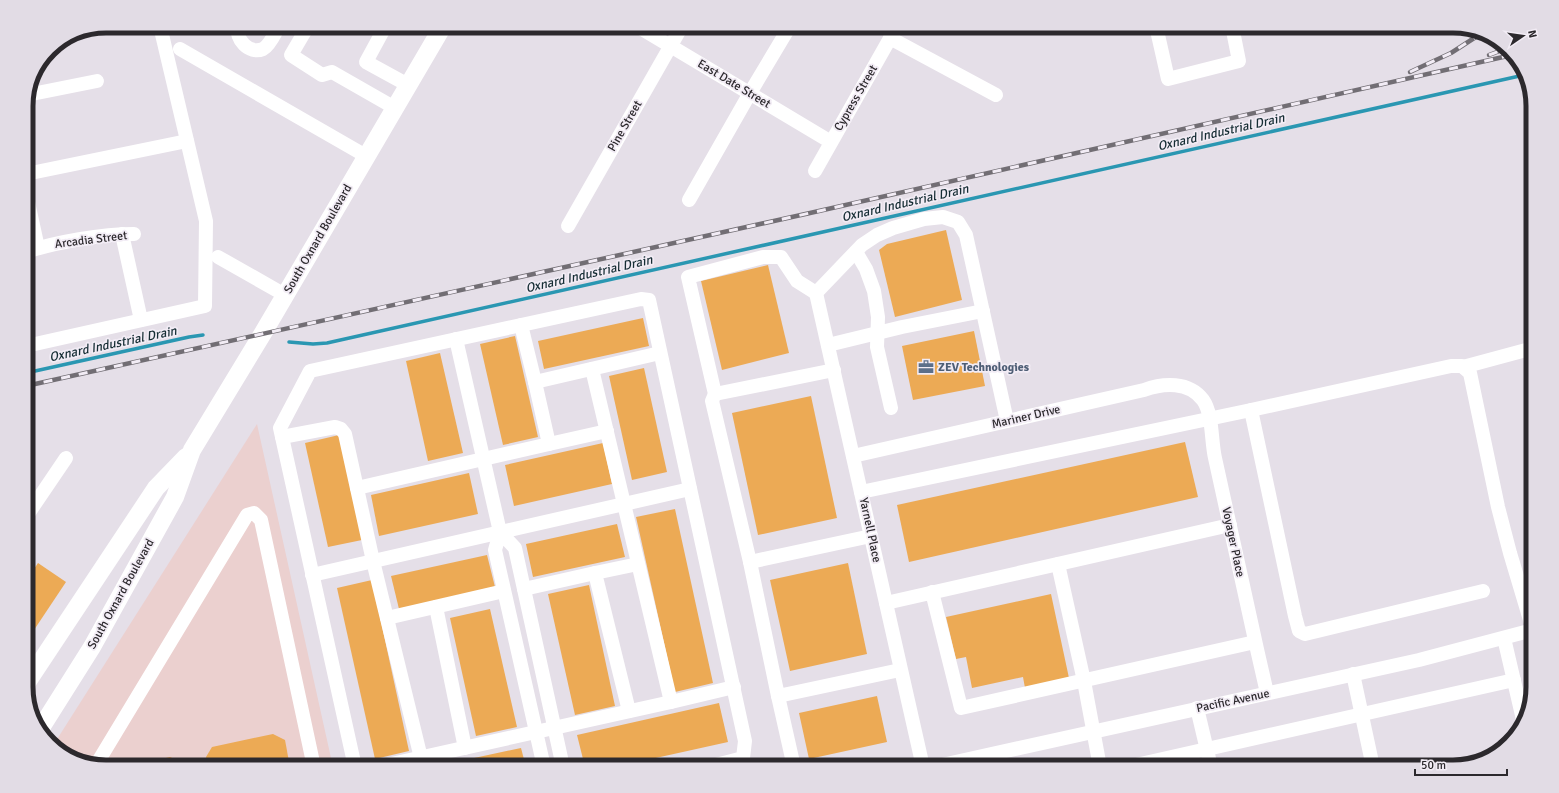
<svg xmlns="http://www.w3.org/2000/svg" width="1559" height="793" viewBox="0 0 1559 793" font-family="Signika,sans-serif">
	<style>
		.commercial { fill: #ebd0cf }
		.lines { fill: none; stroke-linecap: round; stroke-linejoin: round }
		.stream { stroke: #2a97b2; stroke-width: 3.5 }
		.building { fill: #ecaa55 }
		.minor { stroke: #fff; stroke-width: 14 }
		.major { stroke: #fff; stroke-width: 18 }
		.rail-casing { stroke: #726e74; stroke-width: 4.5 }
		.rail { stroke: #f2ecf5; stroke-width: 3; stroke-dasharray: 9; stroke-linecap: butt }
		.labels { text-anchor: middle; dominant-baseline: central; stroke-width: 3.5; stroke-linejoin: round; paint-order: stroke }
		.street-label { font-size: 12px; fill: #2c292d; stroke: #f2ecf5 }
		.service-label { font-size: 12px; font-weight: bold; fill: #4e5e75; stroke: #f2ecf5; text-anchor: start }
		.water-label { font-size: 13px; font-style: italic; fill: #162d34; stroke: #f2ecf5 }
		.rim { fill: none; stroke: #2c292d; stroke-width: 5 }
	</style>
	<rect width="100%" height="100%" fill="#e5dfe8"/>
	<polygon class="commercial" points="257,424 333,767 106,767 71,759 54,744"/>
	<g class="lines">
		<g class="stream">
			<polyline points="289,342 313,344 327,343 1524,75"/>
			<polyline points="26,373 189,337 203,335"/>
		</g>
	</g>
	<g class="building">
		<polygon points="946,230 962,300 895,317 879,250 887,244"/>
		<polygon points="768,265 789,353 722,370 701,281"/>
		<polygon points="643,318 649,346 544,369 538,341"/>
		<polygon points="974,331 985,386 913,400 902,346"/>
		<polygon points="515,336 538,437 503,445 480,344"/>
		<polygon points="440,353 463,453 428,461 406,361"/>
		<polygon points="644,368 667,472 632,480 609,376"/>
		<polygon points="811,396 837,518 758,535 732,413"/>
		<polygon points="339,435 362,540 328,547 305,443"/>
		<polygon points="1185,442 1198,497 909,562 897,505"/>
		<polygon points="603,443 612,484 514,506 505,465"/>
		<polygon points="469,473 478,514 379,536 371,495"/>
		<polygon points="675,509 713,683 675,692 636,517"/>
		<polygon points="617,524 625,557 533,577 526,544"/>
		<polygon points="487,555 495,587 399,609 391,576"/>
		<polygon points="38,563 66,582 26,642 26,581"/>
		<polygon points="848,563 867,654 790,671 770,580"/>
		<polygon points="372,580 409,751 375,759 337,588"/>
		<polygon points="589,585 615,706 575,715 548,594"/>
		<polygon points="1051,594 1069,678 1025,688 1023,677 972,688 966,657 956,659 946,617"/>
		<polygon points="490,609 517,727 476,736 450,618"/>
		<polygon points="877,696 887,742 809,759 799,713"/>
		<polygon points="719,703 728,742 615,767 585,767 577,735"/>
		<polygon points="273,734 285,740 290,767 208,767 206,757 212,747"/>
		<polygon points="521,748 526,767 437,767 437,766"/>
		<polygon points="170,757 181,762 182,767 128,767"/>
	</g>
	<g class="lines">
		<g class="minor">
			<path d="M238 26C235 39 249 55 263 49 270 45 275 33 279 26"/>
			<polyline points="308,26 291,55 322,75 332,72 395,108"/>
			<polyline points="637,26 831,142"/>
			<polyline points="1156,26 1168,79 1239,61 1232,26"/>
			<polyline points="385,27 366,62 408,85"/>
			<polyline points="890,38 996,95"/>
			<polyline points="180,49 366,156"/>
			<polyline points="27,95 97,81"/>
			<polyline points="815,171 897,26"/>
			<polyline points="26,174 187,141"/>
			<polyline points="26,193 38,248"/>
			<polyline points="689,200 750,93 790,26"/>
			<polyline points="568,226 682,26"/>
			<polyline points="122,234 141,320"/>
			<path d="M26 252C56 242 102 234 134 234"/>
			<polyline points="856,252 866,269 874,291 878,317 877,347 891,408"/>
			<polyline points="218,257 285,295"/>
			<polyline points="816,293 923,767"/>
			<polyline points="816,293 862,245 877,235 893,228 924,219 943,217 958,222 966,235 1007,421"/>
			<polyline points="521,325 535,382 660,353"/>
			<polyline points="456,339 500,532"/>
			<polyline points="828,345 902,327 983,311"/>
			<polyline points="26,346 205,306 206,221 160,26"/>
			<polyline points="1463,367 1533,348"/>
			<polyline points="592,369 671,702 734,687"/>
			<polyline points="834,370 715,394 712,401 750,562 871,536"/>
			<polyline points="715,394 688,277 763,257 781,257 797,281 816,293"/>
			<polyline points="282,437 335,427 341,429 345,434 373,561 421,758"/>
			<polyline points="549,444 607,431"/>
			<path d="M853 456 1144 390C1163 383 1189 381 1203 400 1213 414 1211 441 1215 458 1232 537 1249 615 1267 693"/>
			<polyline points="357,488 549,444 535,382"/>
			<polyline points="861,492 1251,410 1295,616 1299,631 1305,634 1483,591"/>
			<polyline points="26,517 66,458"/>
			<polyline points="750,562 778,696 900,670"/>
			<polyline points="1058,564 1084,681 1100,767"/>
			<polyline points="312,575 690,489"/>
			<polyline points="1521,587 1533,584"/>
			<polyline points="524,589 595,573"/>
			<polyline points="932,592 961,708 1255,642"/>
			<polyline points="886,603 1230,525"/>
			<polyline points="436,607 465,748"/>
			<polyline points="387,618 504,591"/>
			<polyline points="1504,638 1524,724"/>
			<polyline points="1353,674 1373,767"/>
			<polyline points="778,696 794,767"/>
			<polyline points="1197,708 1211,767"/>
			<polyline points="629,711 595,573 638,564"/>
			<polyline points="96,765 247,515 254,513 261,520 314,767"/>
			<polyline points="355,767 280,428 310,371 641,299 649,300 745,741 743,758 708,767"/>
			<polyline points="378,767 671,702"/>
			<polyline points="544,767 495,550 500,532 515,548 563,767"/>
			<polyline points="933,767 1419,660 1533,630 1510,553 1498,507 1470,373 1462,366 1451,366 1251,410"/>
			<polyline points="1127,767 1514,680"/>
		</g>
		<g class="major">
			<polyline points="26,684 156,488 186,457"/>
			<polyline points="39,731 92,647 175,497 192,450 263,333 443,26"/>
		</g>
		<defs>
			<g id="rail">
				<polyline points="1489,55 1505,49"/>
				<polyline points="1410,72 1451,53 1482,33"/>
				<polyline points="26,386 810,213 1512,55"/>
			</g>
		</defs>
		<use href="#rail" class="rail-casing"/>
		<use href="#rail" class="rail"/>
	</g>
	<defs>
		<symbol id="office-bare" viewBox="-9 -9 18 18"><path d="M-6-3h4V-5.5h4V-3h4V5H-6ZM-1-4.5V-3h2v-1.5ZM-6 0V1H6V0Z" fill="#5c6f8a" stroke="#f2ecf5" stroke-width="2.5" paint-order="stroke"/></symbol>
	</defs>
	<g fill-rule="evenodd">
		<use href="#office-bare" x="915" y="356" width="22" height="22"/>
	</g>
	<g class="labels">
		<g class="street-label">
			<text transform="translate(734 84) rotate(31)">East Date Street</text>
			<text transform="translate(856 98) rotate(-60)">Cypress Street</text>
			<text transform="translate(625 126) rotate(-60)">Pine Street</text>
			<text transform="translate(318 239) rotate(-60)">South Oxnard Boulevard</text>
			<text transform="translate(91 240) rotate(-7)">Arcadia Street</text>
			<text transform="translate(1026 417) rotate(-13)">Mariner Drive</text>
			<text transform="translate(870 530) rotate(78)">Yarnell Place</text>
			<text transform="translate(1233 542) rotate(78)">Voyager Place</text>
			<text transform="translate(121 594) rotate(-61)">South Oxnard Boulevard</text>
			<text transform="translate(1233 701) rotate(-12)">Pacific Avenue</text>
		</g>
		<g class="service-label">
			<text x="938" y="367">ZEV Technologies</text>
		</g>
		<g class="water-label">
			<text transform="translate(1221 132) rotate(-13)">Oxnard Industrial Drain</text>
			<text transform="translate(905 203) rotate(-13)">Oxnard Industrial Drain</text>
			<text transform="translate(589 274) rotate(-13)">Oxnard Industrial Drain</text>
			<text transform="translate(113 344) rotate(-12)">Oxnard Industrial Drain</text>
		</g>
	</g>
	<path d="M0 0H1559V793H0ZM106 33H1453A73 73 0 0 1 1526 106V687A73 73 0 0 1 1453 760H106A73 73 0 0 1 33 687V106A73 73 0 0 1 106 33Z" fill="#e2dce5" fill-rule="evenodd"/>
	<path class="rim" d="M106 33H1453A73 73 0 0 1 1526 106V687A73 73 0 0 1 1453 760H106A73 73 0 0 1 33 687V106A73 73 0 0 1 106 33Z"/>
	<g transform="translate(1523 36) rotate(77)" stroke="#f2ecf5" stroke-width="3" paint-order="stroke">
	<path d="M0-3L7 15L0 10L-7 15Z" fill="#2c292d"/>
	<text y="-6" font-size="11" font-weight="bold" text-anchor="middle" fill="#2c292d">N</text>
	</g>
	<path d="M1415 769v6h92v-6" fill="none" stroke="#2c292d" stroke-width="2"/>
	<text x="1421" y="769" font-size="12" fill="#2c292d" stroke="#f2ecf5" stroke-width="3" paint-order="stroke">50 m</text>
</svg>
